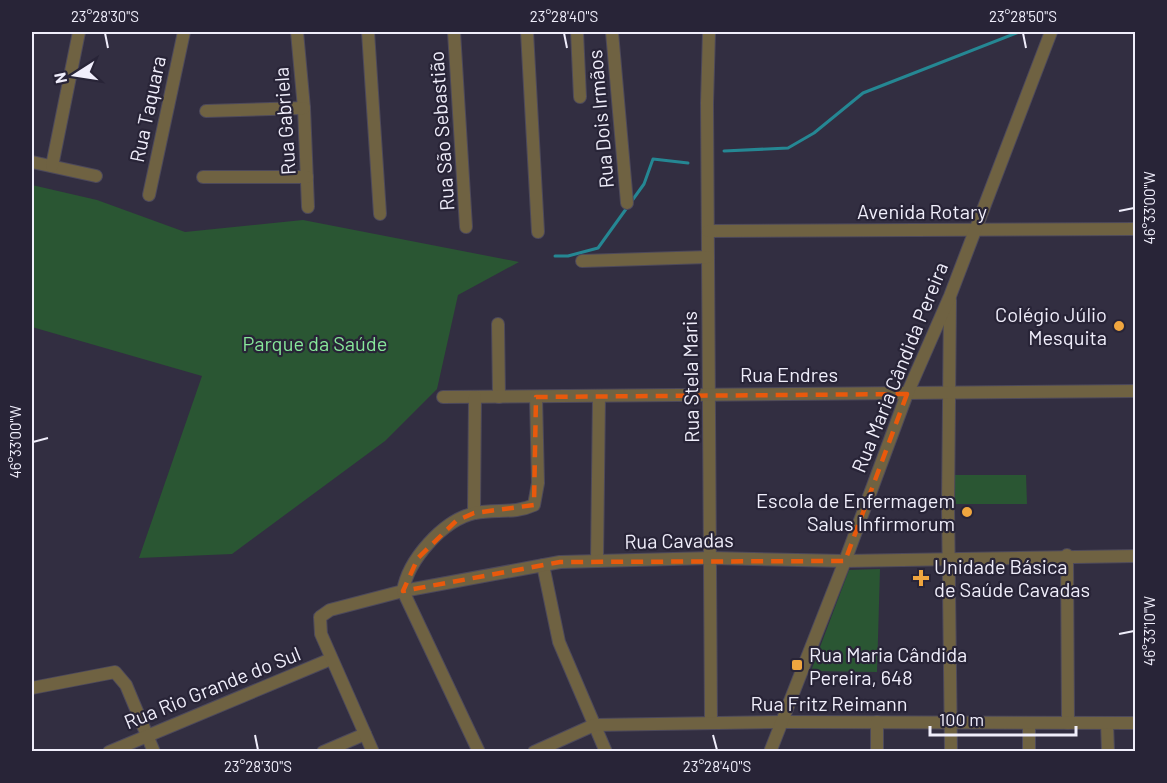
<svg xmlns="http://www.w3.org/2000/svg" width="1167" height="783" viewBox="0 0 1167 783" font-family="Barlow,sans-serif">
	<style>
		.green { fill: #2a5633 }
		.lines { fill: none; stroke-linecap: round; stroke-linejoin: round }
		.stream { stroke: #258793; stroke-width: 3 }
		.street-casing { stroke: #4d495b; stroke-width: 14 }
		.street { stroke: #6f6242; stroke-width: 12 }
		.marked { fill: none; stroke: #e8590c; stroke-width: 4.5; stroke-dasharray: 12 8; stroke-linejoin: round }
		.ticks { fill: none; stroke: #f0eefb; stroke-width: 2 }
		.poi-dot { fill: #f0a63f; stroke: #282437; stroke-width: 2 }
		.labels { text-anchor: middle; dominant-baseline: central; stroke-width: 4.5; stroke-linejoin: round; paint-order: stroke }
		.street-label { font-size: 20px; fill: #f0eefb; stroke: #282437 }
		.poi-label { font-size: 20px; fill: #f0eefb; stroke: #282437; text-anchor: end }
		.park-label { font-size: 20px; fill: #87e79a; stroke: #282437 }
		.neatline { fill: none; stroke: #f0eefb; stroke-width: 2 }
		.ticks-label { font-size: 15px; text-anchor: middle; fill: #f0eefb }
	</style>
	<rect width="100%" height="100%" fill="#322e41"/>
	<g class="green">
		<polygon points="32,185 97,200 185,232 303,220 519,262 458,295 437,389 385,441 232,554 139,558 202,376 32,327"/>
		<polygon points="952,475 1026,475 1027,504 953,504"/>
		<polygon points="880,569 877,672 811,671 849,570"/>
	</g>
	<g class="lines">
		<g class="stream">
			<polyline points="724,151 788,148 814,133 863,93 1019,32"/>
			<polyline points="555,256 568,256 598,248 644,184 653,159 688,163"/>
		</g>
		<defs>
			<g id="street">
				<polyline points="297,32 304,108 308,207"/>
				<polyline points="368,32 380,214"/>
				<polyline points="454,32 466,227"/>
				<polyline points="527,32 538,232"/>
				<polyline points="577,32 580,97"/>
				<polyline points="612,32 627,203"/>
				<polyline points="709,32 707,103 711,723"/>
				<polyline points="206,111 304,108"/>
				<polyline points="32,162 96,176"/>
				<polyline points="52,166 79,32"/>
				<polyline points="203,177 307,177"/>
				<polyline points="149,195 184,32"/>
				<polyline points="708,231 1136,229"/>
				<polyline points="582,261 708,257"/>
				<polyline points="950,300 948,506 951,752"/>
				<polyline points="498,324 499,397"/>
				<polyline points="443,397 1136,391"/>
				<polyline points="474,513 475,397"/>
				<polyline points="1067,555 1068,723"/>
				<polyline points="597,561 599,396"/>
				<polyline points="543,565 559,642 606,752"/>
				<polyline points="32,688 115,672 126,685 154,752"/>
				<polyline points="1029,723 1029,752"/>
				<polyline points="1107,723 1108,752"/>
				<polyline points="109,752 331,659"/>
				<polyline points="323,752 365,734"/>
				<polyline points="373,752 321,634 320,617 330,610 403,591 560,562 711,558 845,561 1136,556"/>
				<path d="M479 752 403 591C408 560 443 520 475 513 496 509 515 514 534 505L538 483 536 397"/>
				<polyline points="534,752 594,725 782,722 1136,723"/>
				<polyline points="770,752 845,561 907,394 950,296 1051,32"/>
				<polyline points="877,752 877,722"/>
			</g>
		</defs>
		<use href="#street" class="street-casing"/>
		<use href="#street" class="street"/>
	</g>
	<path class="marked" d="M907 394 845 561 560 562 403 591 418 558 456 521 474 513 534 505 536 397Z"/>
	<path class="ticks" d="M105 33 108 48M564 33 567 48M1023 33 1026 48M1119 211 1134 208M33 442 48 438M1119 634 1134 631M255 735 258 750M713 735 717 750"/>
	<g class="poi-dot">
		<circle cx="1119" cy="326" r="6"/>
		<circle cx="967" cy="512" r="6"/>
		<path d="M918 569h6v6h6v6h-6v6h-6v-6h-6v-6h6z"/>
		<rect x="791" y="659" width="12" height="12" rx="3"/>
	</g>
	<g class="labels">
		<g class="street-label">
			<text transform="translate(147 109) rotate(-78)">Rua Taquara</text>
			<text transform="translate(600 119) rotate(-95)">Rua Dois Irmãos</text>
			<text transform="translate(284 121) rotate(-94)">Rua Gabriela</text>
			<text transform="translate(441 131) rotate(-94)">Rua São Sebastião</text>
			<text x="922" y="211">Avenida Rotary</text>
			<text transform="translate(899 367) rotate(-68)">Rua Maria Cândida Pereira</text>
			<text x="789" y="374">Rua Endres</text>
			<text transform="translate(690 377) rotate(-91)">Rua Stela Maris</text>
			<text transform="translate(679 540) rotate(-1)">Rua Cavadas</text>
			<text transform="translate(212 687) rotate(-22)">Rua Rio Grande do Sul</text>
			<text x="829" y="703">Rua Fritz Reimann</text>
		</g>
		<g class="poi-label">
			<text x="1107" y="314">Colégio Júlio<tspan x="1107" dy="23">Mesquita</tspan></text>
			<text x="955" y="500">Escola de Enfermagem<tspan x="955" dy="23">Salus Infirmorum</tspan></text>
			<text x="934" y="566" text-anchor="start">Unidade Básica<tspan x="934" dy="23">de Saúde Cavadas</tspan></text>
			<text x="809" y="654" text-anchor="start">Rua Maria Cândida<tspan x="809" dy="23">Pereira, 648</tspan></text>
		</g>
		<g class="park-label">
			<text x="315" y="343">Parque da Saúde</text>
		</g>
	</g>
	<rect width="1167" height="783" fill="none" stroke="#282437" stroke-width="66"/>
	<g transform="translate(75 75) rotate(258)" stroke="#282437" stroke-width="4.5" paint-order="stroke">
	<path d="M0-4.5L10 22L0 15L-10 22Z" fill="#f0eefb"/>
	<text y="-9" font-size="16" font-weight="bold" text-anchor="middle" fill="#f0eefb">N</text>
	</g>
	<path d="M930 726v9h146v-9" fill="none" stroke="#f0eefb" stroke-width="3"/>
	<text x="939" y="726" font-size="18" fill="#f0eefb" stroke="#282437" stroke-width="4.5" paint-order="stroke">100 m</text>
	<rect x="33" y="33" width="1101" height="717" class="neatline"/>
	<g class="ticks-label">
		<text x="105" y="22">23°28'30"S</text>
		<text x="564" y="22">23°28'40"S</text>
		<text x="1023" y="22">23°28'50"S</text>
		<text transform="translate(1150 208) rotate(-90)" y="5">46°33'00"W</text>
		<text transform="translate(16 442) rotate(-90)" y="5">46°33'00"W</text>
		<text transform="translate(1150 631) rotate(-90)" y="5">46°33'10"W</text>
		<text x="258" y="772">23°28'30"S</text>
		<text x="717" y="772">23°28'40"S</text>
	</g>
</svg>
